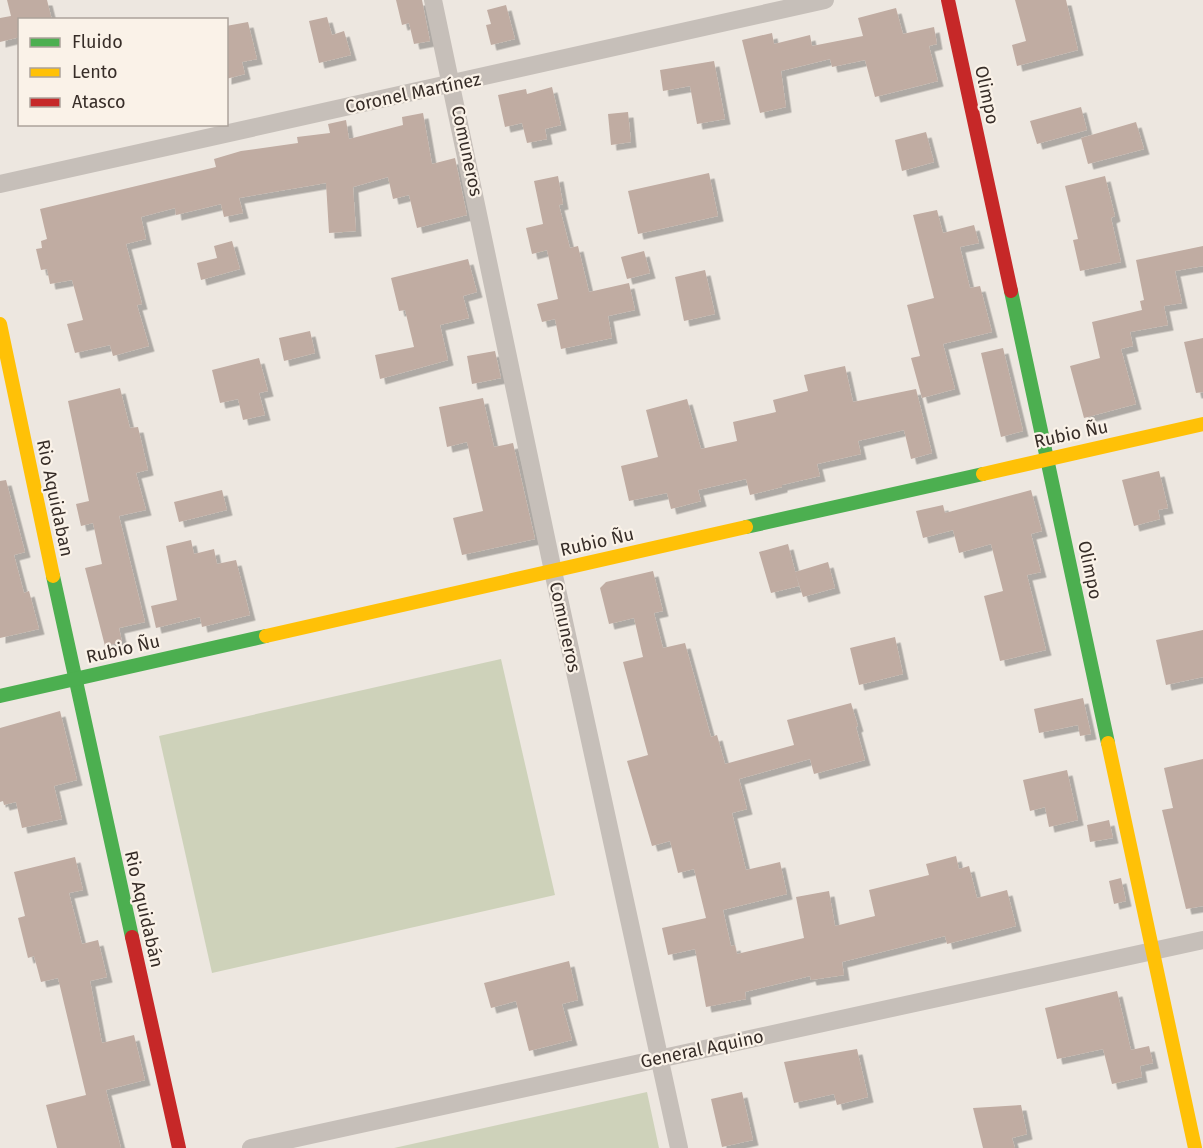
<svg xmlns="http://www.w3.org/2000/svg" width="1203" height="1148" viewBox="0 0 1203 1148" font-family="'Fira Sans',sans-serif">
	<style>
		.green { fill: #ced2ba }
		.building { fill: #c0aca2; filter: url(#shadow) }
		.lines { fill: none; stroke-linecap: round; stroke-linejoin: round }
		.street { stroke: #c6bfb9; stroke-width: 18 }
		.fast { stroke: #4caf50; stroke-width: 14 }
		.slow { stroke: #ffc107; stroke-width: 14 }
		.jam { stroke: #c62828; stroke-width: 14 }
		.labels { text-anchor: middle; dominant-baseline: central; stroke-width: 4.5; stroke-linejoin: round; paint-order: stroke }
		.street-label { font-size: 18px; fill: #372d28; stroke: #faf2e8 }
	</style>
	<defs>
		<filter id="shadow"><feDropShadow dx="5.5" dy="5.5" stdDeviation="0" flood-color="#0004"/></filter>
	</defs>
	<rect width="100%" height="100%" fill="#ede7e0"/>
	<g class="green">
		<polygon points="501,659 555,895 212,973 159,736"/>
		<polygon points="647,1092 659,1148 394,1148"/>
	</g>
	<g class="building">
		<polygon points="7,0 47,0 52,20 20,20 20,37 0,42 0,18 11,16"/>
		<polygon points="396,0 422,0 430,41 414,44 409,23 402,25"/>
		<polygon points="1015,0 1066,0 1078,50 1017,66 1012,45 1026,41"/>
		<polygon points="506,5 515,39 491,45 486,25 491,24 487,10"/>
		<polygon points="896,8 903,34 934,27 937,44 929,46 938,81 875,97 865,60 832,67 830,59 781,71 786,107 760,113 742,40 772,33 774,44 810,35 812,46 863,36 858,18"/>
		<polygon points="327,17 332,35 344,31 351,55 319,63 309,21"/>
		<polygon points="248,22 257,59 242,62 245,74 226,79 226,26"/>
		<polygon points="714,61 725,119 697,124 690,86 663,91 660,70"/>
		<polygon points="552,87 561,125 545,129 547,139 527,143 522,123 505,127 498,95 526,89 527,94"/>
		<polygon points="1081,107 1087,130 1037,144 1030,121"/>
		<polygon points="628,112 631,142 611,145 608,114"/>
		<polygon points="423,113 432,164 455,158 467,215 417,228 409,195 393,199 388,177 353,187 356,231 329,233 326,183 239,198 243,213 224,217 221,204 176,215 175,208 141,217 146,239 126,244 142,304 137,305 149,346 113,356 110,345 75,353 67,324 83,320 72,280 50,284 47,269 41,270 36,249 42,248 41,241 47,239 40,209 216,167 214,159 241,151 298,143 297,137 330,133 328,124 346,120 349,139 403,125 402,117"/>
		<polygon points="1136,122 1144,149 1088,164 1081,138"/>
		<polygon points="926,132 934,162 902,171 895,140"/>
		<polygon points="709,173 718,216 638,234 628,191"/>
		<polygon points="558,176 563,204 559,205 570,248 578,246 589,292 629,283 635,310 608,316 612,338 561,349 555,319 542,322 537,304 558,299 547,250 532,254 526,228 543,224 534,181"/>
		<polygon points="1105,176 1115,216 1111,218 1121,262 1080,271 1073,240 1078,239 1065,186"/>
		<polygon points="937,210 943,233 974,225 979,243 960,247 970,288 980,286 992,332 943,344 955,389 922,398 911,358 920,356 907,305 934,298 913,215"/>
		<polygon points="232,241 240,269 201,280 197,263 217,258 214,246"/>
		<polygon points="1203,246 1203,266 1175,271 1182,303 1164,306 1168,325 1130,332 1133,346 1121,349 1136,404 1084,418 1070,366 1100,358 1092,322 1142,310 1140,301 1144,300 1136,260"/>
		<polygon points="644,251 650,273 627,279 621,257"/>
		<polygon points="468,259 477,292 463,296 469,318 440,325 448,360 380,379 375,355 414,347 405,310 399,311 391,278"/>
		<polygon points="705,270 715,314 684,321 675,277"/>
		<polygon points="310,331 315,353 284,361 279,338"/>
		<polygon points="1203,338 1203,392 1196,393 1184,342"/>
		<polygon points="1003,348 1023,431 1001,437 981,353"/>
		<polygon points="495,351 501,378 472,384 467,356"/>
		<polygon points="259,358 268,391 259,393 265,415 243,420 238,399 220,403 212,370"/>
		<polygon points="845,366 853,402 916,389 932,453 911,459 904,430 858,441 861,454 817,464 820,476 782,485 782,487 750,495 746,479 698,490 701,501 671,509 667,493 629,501 621,466 658,457 646,410 687,399 701,449 737,441 733,422 776,412 773,400 808,391 804,375"/>
		<polygon points="120,388 130,428 138,427 148,470 136,473 146,510 119,516 145,622 119,628 122,642 105,646 85,568 102,564 93,523 81,526 76,504 89,501 68,401"/>
		<polygon points="483,398 494,447 513,443 535,539 462,555 453,518 483,511 467,442 447,447 439,407"/>
		<polygon points="1159,471 1168,508 1158,510 1160,519 1134,526 1122,480"/>
		<polygon points="6,480 25,552 14,555 24,593 29,591 39,629 0,638 0,481"/>
		<polygon points="222,490 227,510 179,522 174,502"/>
		<polygon points="1031,490 1042,531 1031,534 1041,572 1027,575 1046,650 1000,661 984,596 1003,591 991,544 959,553 953,530 923,538 916,511 943,505 945,513"/>
		<polygon points="191,540 194,554 214,549 217,564 236,560 250,615 202,627 200,617 156,628 151,606 177,600 166,546"/>
		<polygon points="788,544 799,586 771,593 759,552"/>
		<polygon points="828,562 835,588 803,597 795,572"/>
		<polygon points="653,571 663,611 654,613 663,648 685,643 711,737 717,735 725,764 794,745 787,720 851,703 858,726 856,727 865,760 814,774 810,759 739,779 747,809 732,813 746,870 780,862 787,894 723,910 731,946 735,945 737,954 804,938 796,897 829,891 835,926 875,916 869,890 929,875 926,864 956,856 959,869 969,866 977,898 1007,890 1016,926 947,944 945,936 842,962 844,975 811,980 810,976 745,992 746,999 706,1007 695,949 668,955 662,928 706,918 694,869 678,873 670,841 652,846 627,761 648,755 623,662 643,657 634,618 609,624 600,588 606,582"/>
		<polygon points="1203,630 1203,677 1166,685 1156,640"/>
		<polygon points="895,637 903,674 859,685 850,648"/>
		<polygon points="1083,698 1091,734 1080,736 1078,725 1039,733 1034,709"/>
		<polygon points="60,711 77,780 54,786 62,819 22,828 16,802 4,805 3,801 0,802 0,728"/>
		<polygon points="1203,759 1203,906 1186,909 1162,810 1173,808 1164,768"/>
		<polygon points="1067,770 1078,820 1049,827 1045,807 1030,811 1023,780"/>
		<polygon points="1109,820 1113,838 1090,842 1087,825"/>
		<polygon points="75,857 83,890 69,893 82,944 98,940 107,977 90,981 102,1043 134,1035 145,1080 106,1090 121,1148 57,1148 46,1105 86,1095 58,978 41,982 34,956 28,958 18,918 25,916 14,872"/>
		<polygon points="1121,878 1126,901 1114,904 1109,881"/>
		<polygon points="569,961 578,1000 562,1004 572,1040 529,1051 516,1001 491,1008 484,983"/>
		<polygon points="1117,991 1131,1050 1149,1046 1153,1063 1140,1066 1142,1077 1112,1084 1103,1049 1057,1059 1045,1008"/>
		<polygon points="857,1049 868,1097 837,1105 834,1094 794,1103 784,1062"/>
		<polygon points="742,1092 753,1140 722,1147 711,1099"/>
		<polygon points="1021,1105 1027,1134 1012,1138 1015,1148 983,1148 973,1108"/>
	</g>
	<g class="lines">
		<g class="street">
			<polyline points="433,0 553,571 679,1148"/>
			<polyline points="0,184 825,0"/>
			<polyline points="251,1148 1203,940"/>
		</g>
		<g class="fast">
			<polyline points="1011,291 1108,743"/>
			<polyline points="746,527 983,474"/>
			<polyline points="53,576 132,937"/>
			<polyline points="0,696 266,636"/>
		</g>
		<g class="slow">
			<polyline points="0,324 53,576"/>
			<polyline points="983,474 1203,424"/>
			<polyline points="266,636 746,527"/>
			<polyline points="1108,743 1195,1148"/>
		</g>
		<g class="jam">
			<polyline points="948,0 1011,291"/>
			<polyline points="132,937 179,1148"/>
		</g>
	</g>
	<g class="labels">
		<g class="street-label">
			<text transform="translate(413 93) rotate(-12)">Coronel Martínez</text>
			<text transform="translate(987 95) rotate(78)">Olimpo</text>
			<text transform="translate(467 151) rotate(78)">Comuneros</text>
			<text transform="translate(1071 434) rotate(-12)">Rubio Ñu</text>
			<text transform="translate(55 498) rotate(78)">Rio Aquidaban</text>
			<text transform="translate(597 542) rotate(-13)">Rubio Ñu</text>
			<text transform="translate(1090 570) rotate(78)">Olimpo</text>
			<text transform="translate(565 627) rotate(78)">Comuneros</text>
			<text transform="translate(123 649) rotate(-13)">Rubio Ñu</text>
			<text transform="translate(144 909) rotate(77)">Rio Aquidabán</text>
			<text transform="translate(702 1049) rotate(-12)">General Aquino</text>
		</g>
	</g>
	<rect x="18" y="18" width="210" height="108" fill="#faf2e8" stroke="#aca39b" stroke-width="1.5"/>
	<rect x="30" y="38" width="30" height="9" fill="#4caf50" stroke="#aca39b" stroke-width="1.5"/>
	<text x="72" y="48" font-size="18" fill="#372d28">Fluido</text>
	<rect x="30" y="68" width="30" height="9" fill="#ffc107" stroke="#aca39b" stroke-width="1.5"/>
	<text x="72" y="78" font-size="18" fill="#372d28">Lento</text>
	<rect x="30" y="98" width="30" height="9" fill="#c62828" stroke="#aca39b" stroke-width="1.5"/>
	<text x="72" y="108" font-size="18" fill="#372d28">Atasco</text>
</svg>
